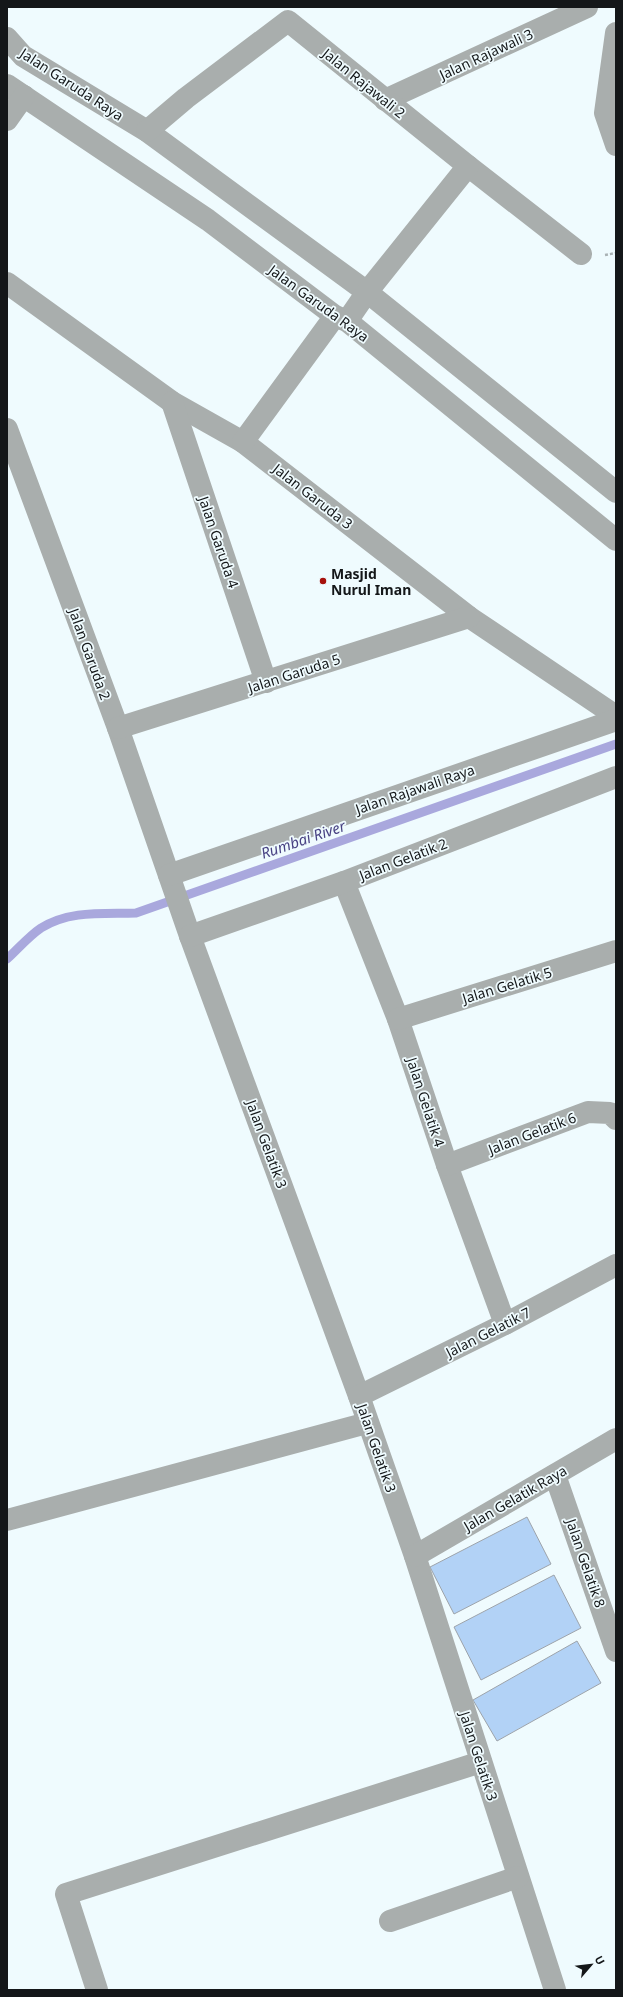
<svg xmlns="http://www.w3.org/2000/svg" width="623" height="1997" viewBox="0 0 623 1997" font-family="'Noto Sans',sans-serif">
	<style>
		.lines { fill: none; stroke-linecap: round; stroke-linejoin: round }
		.stream { stroke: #a9a8dd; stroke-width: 9 }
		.building { fill: #b2d2f6; stroke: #9da3aa }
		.path { stroke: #a9b2b4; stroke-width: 2.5; stroke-dasharray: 3 2; stroke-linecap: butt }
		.minor { stroke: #a9aead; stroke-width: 22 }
		.poi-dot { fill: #a6110c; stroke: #effbfe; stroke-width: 1.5 }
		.labels { text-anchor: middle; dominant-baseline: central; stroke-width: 3.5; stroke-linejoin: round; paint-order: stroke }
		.street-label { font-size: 14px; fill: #141719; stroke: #effbfe }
		.poi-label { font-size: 14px; font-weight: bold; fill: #141719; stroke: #effbfe; text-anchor: start }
		.water-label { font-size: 15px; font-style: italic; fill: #484283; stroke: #effbfe }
	</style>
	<rect width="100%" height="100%" fill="#effbfe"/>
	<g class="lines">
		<path class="stream" d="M7 959C18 949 29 936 41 928 70 910 103 914 136 913L616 744"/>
	</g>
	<g class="building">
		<polygon points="527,1517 551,1564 454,1614 430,1567"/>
		<polygon points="554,1575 581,1628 481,1680 454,1627"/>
		<polygon points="577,1641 601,1683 497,1741 473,1700"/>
	</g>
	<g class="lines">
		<polyline class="path" points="605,255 616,253"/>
		<g class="minor">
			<polyline points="616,33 605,113 616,145"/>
			<polyline points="7,38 23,56 147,131 367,292 616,492"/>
			<polyline points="7,85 208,220 335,316 347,321 616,540"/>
			<polyline points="385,100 587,7"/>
			<polyline points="7,120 24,96"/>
			<polyline points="147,131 186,98 288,21 468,166 581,254"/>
			<polyline points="7,283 172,402 243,442 469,617 616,716"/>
			<polyline points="347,321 367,292 468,166"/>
			<polyline points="172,402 266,682"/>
			<polyline points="7,429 118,728 190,936 359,1396 415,1556 555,1990"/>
			<polyline points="243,442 335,316"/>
			<polyline points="118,728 469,617"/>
			<polyline points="169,875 616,720"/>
			<polyline points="344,882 398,1019 447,1165 505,1324"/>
			<polyline points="190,936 344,882 616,777"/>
			<polyline points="398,1019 616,951"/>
			<polyline points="447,1165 588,1112 610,1113 616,1119"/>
			<polyline points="359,1396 505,1324 616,1265"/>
			<polyline points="555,1475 616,1651"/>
			<polyline points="7,1520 367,1423"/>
			<polyline points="415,1556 616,1439"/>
			<polyline points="390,1921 518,1877"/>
			<polyline points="97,1990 66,1894 481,1762"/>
		</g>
	</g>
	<circle class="poi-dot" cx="323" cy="581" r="4"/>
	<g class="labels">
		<g class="street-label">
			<text transform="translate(486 54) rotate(-25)">Jalan Rajawali 3</text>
			<text transform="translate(364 83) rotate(39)">Jalan Rajawali 2</text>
			<text transform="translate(72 84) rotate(33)">Jalan Garuda Raya</text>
			<text transform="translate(319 303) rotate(36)">Jalan Garuda Raya</text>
			<text transform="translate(313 496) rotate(38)">Jalan Garuda 3</text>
			<text transform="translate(219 542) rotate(71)">Jalan Garuda 4</text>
			<text transform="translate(90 654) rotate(70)">Jalan Garuda 2</text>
			<text transform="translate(294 673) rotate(-18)">Jalan Garuda 5</text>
			<text transform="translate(415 789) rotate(-19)">Jalan Rajawali Raya</text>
			<text transform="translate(403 859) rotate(-21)">Jalan Gelatik 2</text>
			<text transform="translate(507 985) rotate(-17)">Jalan Gelatik 5</text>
			<text transform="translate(426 1102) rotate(72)">Jalan Gelatik 4</text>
			<text transform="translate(532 1133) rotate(-21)">Jalan Gelatik 6</text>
			<text transform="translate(267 1144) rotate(70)">Jalan Gelatik 3</text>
			<text transform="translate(488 1332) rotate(-27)">Jalan Gelatik 7</text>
			<text transform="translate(377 1448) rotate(71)">Jalan Gelatik 3</text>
			<text transform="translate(515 1498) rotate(-30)">Jalan Gelatik Raya</text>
			<text transform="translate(586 1563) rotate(71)">Jalan Gelatik 8</text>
			<text transform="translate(479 1756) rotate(72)">Jalan Gelatik 3</text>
		</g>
		<g class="poi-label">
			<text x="331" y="573">Masjid<tspan x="331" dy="16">Nurul Iman</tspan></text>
		</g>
		<g class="water-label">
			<text transform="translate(303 839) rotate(-19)">Rumbai River</text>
		</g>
	</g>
	<rect width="623" height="1997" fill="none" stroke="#141719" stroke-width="16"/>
	<g transform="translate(591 1965) rotate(62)" stroke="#effbfe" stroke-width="3" paint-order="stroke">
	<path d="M0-3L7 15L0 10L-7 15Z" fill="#141719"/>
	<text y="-6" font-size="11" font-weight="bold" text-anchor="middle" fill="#141719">U</text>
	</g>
</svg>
